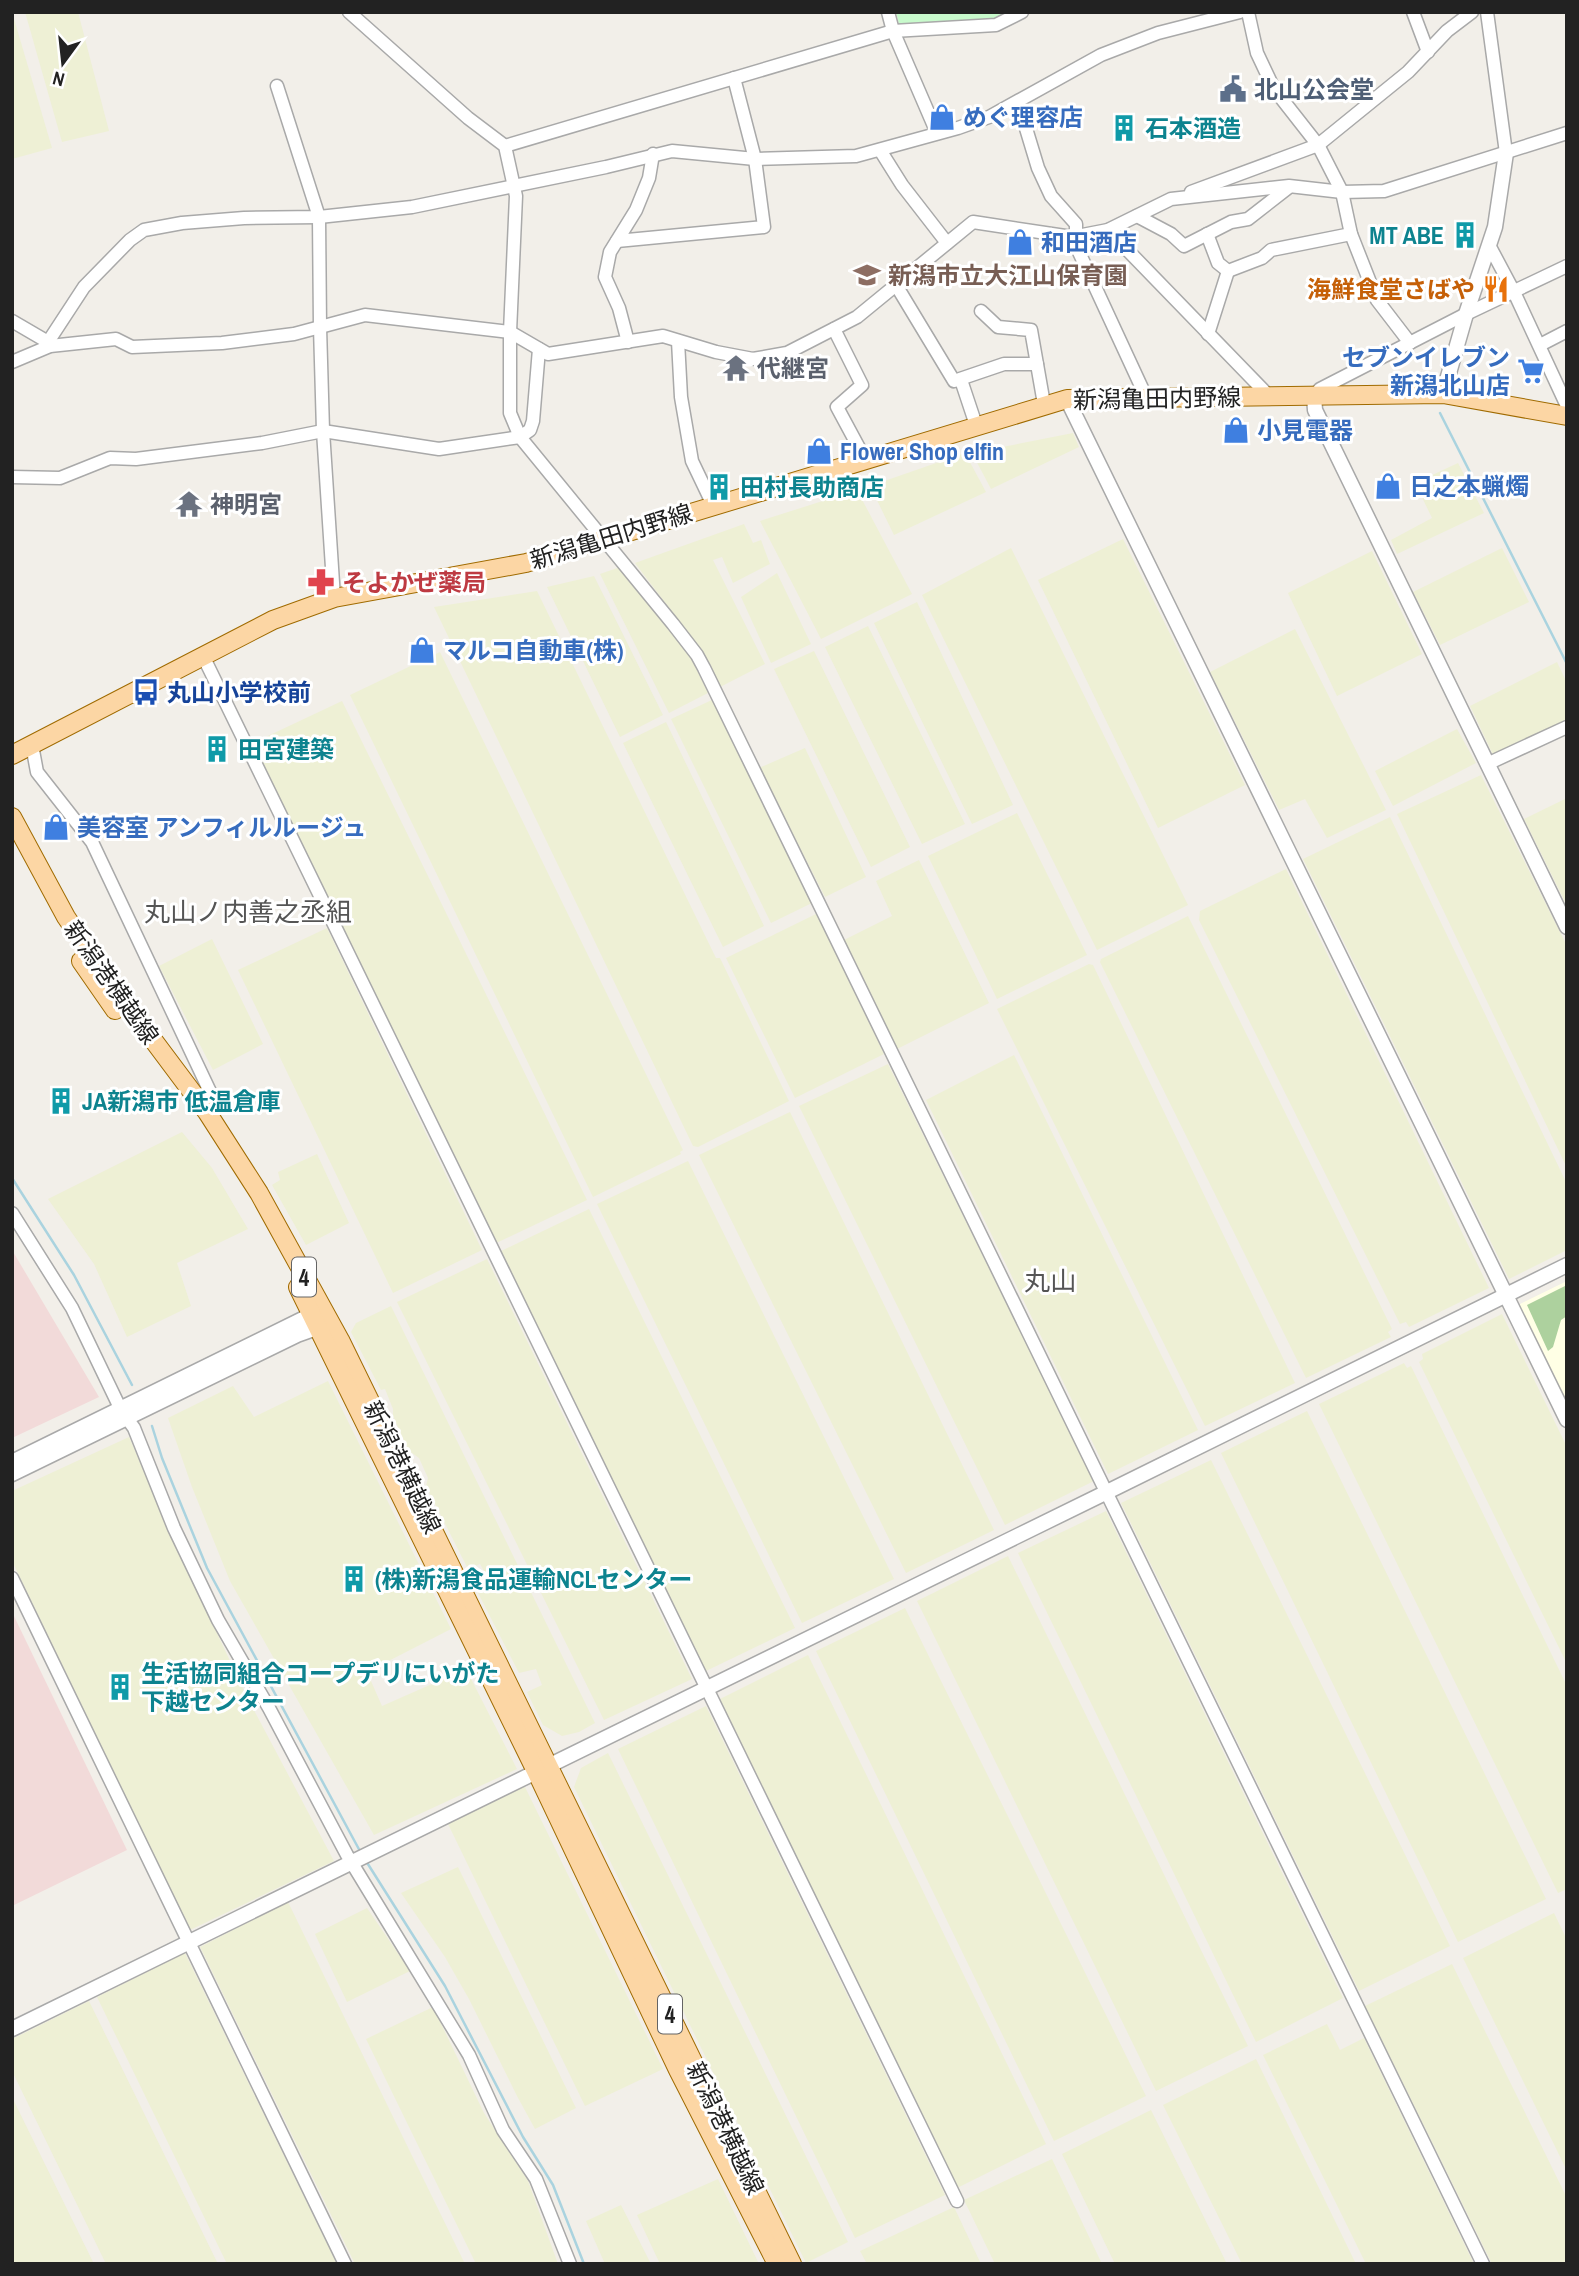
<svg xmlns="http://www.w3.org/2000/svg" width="1579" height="2276" viewBox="0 0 1579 2276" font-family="'Archivo Narrow','Noto Sans JP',sans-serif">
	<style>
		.commercial { fill: #f2dad9 }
		.education { fill: #ffffe5 }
		.farmland { fill: #eef0d5 }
		.forest { fill: #add19e }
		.park { fill: #c8facc }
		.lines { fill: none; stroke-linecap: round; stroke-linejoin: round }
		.stream { stroke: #aad3df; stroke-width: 2.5 }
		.minor-casing { stroke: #a9a9a9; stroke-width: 15 }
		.tertiary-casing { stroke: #a9a9a9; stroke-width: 17 }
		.primary-casing { stroke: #a06b00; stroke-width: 20 }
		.minor { stroke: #fff; stroke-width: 12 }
		.tertiary { stroke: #fff; stroke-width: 14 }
		.primary { stroke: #fcd6a4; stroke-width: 18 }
		.labels { text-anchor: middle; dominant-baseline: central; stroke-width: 6; stroke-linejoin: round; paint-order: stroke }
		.shield { fill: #fff; stroke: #646464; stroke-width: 2 }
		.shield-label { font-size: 23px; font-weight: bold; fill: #222 }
		.service-label { font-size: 24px; font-weight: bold; fill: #4e5e75; stroke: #fff; text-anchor: start }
		.shop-label { font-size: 24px; font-weight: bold; fill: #366cbe; stroke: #fff; text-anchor: start }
		.culture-label { font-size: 24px; font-weight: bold; fill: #0d838f; stroke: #fff; text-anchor: start }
		.education-label { font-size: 24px; font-weight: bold; fill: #785e54; stroke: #fff; text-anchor: start }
		.food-label { font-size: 24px; font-weight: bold; fill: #c56008; stroke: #fff; text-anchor: end }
		.worship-label { font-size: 24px; font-weight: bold; fill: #5b616d; stroke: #fff; text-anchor: start }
		.street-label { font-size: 24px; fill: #222; stroke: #fff }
		.health-label { font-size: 24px; font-weight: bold; fill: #be3a42; stroke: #fff; text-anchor: start }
		.transit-label { font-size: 24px; font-weight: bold; fill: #164399; stroke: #fff; text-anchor: start }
		.neighbourhood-label { font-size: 26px; fill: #555; stroke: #fff }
	</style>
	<rect width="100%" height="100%" fill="#f2efe9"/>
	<g class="commercial">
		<polygon points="12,1250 99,1397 12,1438"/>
		<polygon points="12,1612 127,1850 12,1906"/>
	</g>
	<polygon class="education" points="1567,1281 1567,1408 1516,1306"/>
	<g class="farmland">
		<polygon points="12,12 52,148 12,159"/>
		<polygon points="25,12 78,12 109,131 62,142"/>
		<polygon points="1073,433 1079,447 991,489 972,453"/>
		<polygon points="965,453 986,492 894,535 870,486"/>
		<polygon points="1458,463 1484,513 1397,554 1391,540 1432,518 1415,483"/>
		<polygon points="857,490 912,594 821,639 760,521"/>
		<polygon points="744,524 753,543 761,540 770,564 733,583 722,557 713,560 765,664 720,687 703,653 635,563"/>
		<polygon points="1123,539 1245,785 1158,828 1038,580"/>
		<polygon points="1011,548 1188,905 1097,950 922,595"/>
		<polygon points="1502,548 1529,602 1440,645 1413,592"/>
		<polygon points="1372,551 1422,654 1337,696 1288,593"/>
		<polygon points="620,567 691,658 708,693 669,713 600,574"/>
		<polygon points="777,573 811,644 771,663 741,597"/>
		<polygon points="594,576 663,715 620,737 547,587"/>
		<polygon points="537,591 716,958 720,958 789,1101 698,1147 693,1146 434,607"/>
		<polygon points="917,602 1013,805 972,824 874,623"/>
		<polygon points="868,626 965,824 922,844 825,647"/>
		<polygon points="1295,629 1386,810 1327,838 1305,799 1279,810 1210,672"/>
		<polygon points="814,651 910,847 871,867 774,669"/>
		<polygon points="440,652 683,1150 680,1152 681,1154 593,1197 350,695"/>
		<polygon points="1557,662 1567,683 1567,721 1494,757 1470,706"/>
		<polygon points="714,699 812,903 771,923 671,719"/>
		<polygon points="342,701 587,1200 494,1244 253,743"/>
		<polygon points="666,722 764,926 723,947 623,743"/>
		<polygon points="1457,729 1476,763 1393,806 1375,771"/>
		<polygon points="805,748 866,877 825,897 759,768"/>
		<polygon points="1481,775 1567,946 1567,1168 1397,814"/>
		<polygon points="1567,798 1567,906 1524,819"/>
		<polygon points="1017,813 1087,955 997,999 928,856"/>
		<polygon points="1390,817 1567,1184 1567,1250 1509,1279 1303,859"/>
		<polygon points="919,860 989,1003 897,1049 844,940 892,916 876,881"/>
		<polygon points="1286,869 1489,1288 1409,1327 1406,1322 1400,1324 1199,920 1200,911"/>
		<polygon points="818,913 884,1054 795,1098 726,958"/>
		<polygon points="1188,916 1392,1329 1388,1332 1391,1337 1306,1378 1100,962 1101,959"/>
		<polygon points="327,928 482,1250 393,1293 238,970"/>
		<polygon points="212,939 263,1044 213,1070 159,966"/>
		<polygon points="1089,964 1093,965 1295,1383 1205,1426 997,1009"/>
		<polygon points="1014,1055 1198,1430 1108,1474 926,1100"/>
		<polygon points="888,1064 1094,1481 1005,1525 799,1106"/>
		<polygon points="790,1112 994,1530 906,1573 699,1155"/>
		<polygon points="182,1132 212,1168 248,1229 177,1263 191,1306 127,1337 94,1264 48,1199"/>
		<polygon points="317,1154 349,1223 306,1245 272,1185 280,1180 278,1172"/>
		<polygon points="688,1161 894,1579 802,1623 597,1204"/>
		<polygon points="589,1209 795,1628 706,1671 499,1252"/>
		<polygon points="487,1259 692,1679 604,1720 397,1302"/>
		<polygon points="391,1306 595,1723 579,1732 562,1736 543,1725 527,1692 542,1685 536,1669 519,1673 474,1585 488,1578 480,1564 468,1569 426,1486 428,1478 419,1458 408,1450 393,1416 393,1409 385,1389 381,1390 351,1332 356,1323"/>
		<polygon points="1502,1314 1567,1447 1567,1664 1419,1362 1423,1359 1422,1354"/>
		<polygon points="1404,1363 1407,1368 1411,1366 1567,1686 1567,1889 1558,1893 1319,1404"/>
		<polygon points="328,1381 451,1629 367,1672 382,1706 466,1669 517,1769 374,1835 230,1581 192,1487 168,1418 233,1386 254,1417"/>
		<polygon points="1307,1411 1546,1899 1458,1942 1221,1453"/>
		<polygon points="129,1437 182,1559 248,1699 334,1861 190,1930 12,1561 12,1491"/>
		<polygon points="1211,1460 1450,1946 1359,1991 1121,1503"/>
		<polygon points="1106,1511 1343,1998 1256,2042 1018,1553"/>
		<polygon points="1008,1556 1248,2046 1156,2091 917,1601"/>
		<polygon points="905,1608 1146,2096 1054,2141 816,1651"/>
		<polygon points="808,1655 1046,2144 957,2188 720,1699"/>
		<polygon points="706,1706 945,2195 855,2238 618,1749"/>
		<polygon points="608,1753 848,2242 806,2263 574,1787 581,1768"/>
		<polygon points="524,1785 663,2069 585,2106 448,1824"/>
		<polygon points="458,1867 576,2108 535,2129 517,2096 469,1999 445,1957 401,1893"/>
		<polygon points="288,1902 465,2264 355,2264 200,1947"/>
		<polygon points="367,1908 410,1971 347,2002 315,1934"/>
		<polygon points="1554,1913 1567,1940 1567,2171 1463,1958"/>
		<polygon points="185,1953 337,2264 227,2264 97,1997"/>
		<polygon points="1452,1964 1567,2198 1567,2264 1492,2264 1365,2006"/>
		<polygon points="89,2001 218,2264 106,2264 12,2071 12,2039"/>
		<polygon points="433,2007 484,2113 528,2181 558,2264 476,2264 366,2039"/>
		<polygon points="1327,2024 1340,2050 1364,2038 1474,2264 1366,2264 1263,2055"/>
		<polygon points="1256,2059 1356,2264 1242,2264 1163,2105"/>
		<polygon points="12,2097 94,2264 12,2264"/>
		<polygon points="1151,2110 1227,2264 1115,2264 1062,2154"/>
		<polygon points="1052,2159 1102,2264 995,2264 964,2200"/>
		<polygon points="718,2179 759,2264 660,2264 637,2215"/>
		<polygon points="621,2205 651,2264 605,2264 586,2221"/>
		<polygon points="954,2207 981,2264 867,2264 860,2251"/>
	</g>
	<polygon class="forest" points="1567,1285 1567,1316 1561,1320 1553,1347 1548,1351 1527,1305"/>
	<polygon class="park" points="896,12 1006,12 994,19 899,24"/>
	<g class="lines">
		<g class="stream">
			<polyline points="1440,413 1567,664"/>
			<polyline points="12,1178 74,1275 132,1385"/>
			<polyline points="152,1426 162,1458 207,1568 361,1853"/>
			<polyline points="366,1861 445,1986 523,2137 553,2185 584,2264"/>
		</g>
		<defs>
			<g id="minor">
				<polyline points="349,12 468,118 505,146 516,196 510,332 510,413 520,437 673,624 697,655 704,668 1483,2264"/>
				<polyline points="888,12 893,31 937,133"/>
				<polyline points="1248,12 1257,53 1274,89 1318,145 1342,192 1351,234 1377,300 1410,343"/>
				<polyline points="1413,12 1428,52"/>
				<polyline points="1487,12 1506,153"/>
				<polyline points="277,86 319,217 320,327 323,431 334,598"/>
				<polyline points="1018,102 1038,168 1051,196 1076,224 1076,231 1072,237 1147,399"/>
				<polyline points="505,146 893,31 996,25 1022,12"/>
				<polyline points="880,150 902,185 947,243"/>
				<polyline points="1191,192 1318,145 1408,72 1447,31 1472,12"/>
				<polyline points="1137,216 1171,234 1184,246 1231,222 1248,219 1289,187"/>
				<polyline points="1108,230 1269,396"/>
				<polyline points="1207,234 1218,263 1228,271 1262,258 1271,250 1351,234"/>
				<polyline points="617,241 764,227 755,159 734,78"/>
				<polyline points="1489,245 1514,292 1567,406"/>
				<polyline points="896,285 954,381 1004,364 1037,364"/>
				<polyline points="981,311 998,327 1031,330 1044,404"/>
				<polyline points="12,321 48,342"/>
				<polyline points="834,329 862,385 837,407 865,459"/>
				<polyline points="1208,334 1228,271"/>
				<polyline points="678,341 681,397 692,461 713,505"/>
				<polyline points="628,342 619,308 605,277 610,252 636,210 649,178 653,154"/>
				<polyline points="1540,345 1567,331"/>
				<polyline points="50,346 48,342 84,287 130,240 144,230 182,223 244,218 319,217 412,207 606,167 672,151 755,159 856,156 958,128 989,117 1101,55 1158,33 1240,12"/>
				<polyline points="12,362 50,346 116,339 132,347 222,343 294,334 365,315 510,332 548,354 663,336 716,352 753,359 787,353 857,317 973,222 1072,237 1108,230 1171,199 1289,186 1342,192 1384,191 1567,133"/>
				<polyline points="961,380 976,425"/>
				<polyline points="1314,396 1320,389 1466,314 1567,266"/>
				<polyline points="12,477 60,478 110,458 136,459 262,443 323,431 439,449 520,437 530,430 533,421 539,349"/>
				<polyline points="203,656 957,2201"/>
				<polyline points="32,745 37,772 92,842 213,1098 213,1105 207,1112"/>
				<polyline points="1487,764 1567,727"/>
				<polyline points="12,1213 72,1308 121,1410 134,1428 174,1528 218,1620 269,1708 347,1855 469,2055 503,2130 536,2179 570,2264"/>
				<polyline points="12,1578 345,2264"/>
			</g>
			<g id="tertiary">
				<polyline points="1443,394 1466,314 1495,227 1506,153"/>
				<polyline points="1314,396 1315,410 1567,927"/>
				<polyline points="1067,399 1567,1420"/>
				<polyline points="12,1462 319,1311"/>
				<polyline points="12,1474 297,1335 325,1325"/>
				<polyline points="12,2029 1105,1493 1567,1265"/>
			</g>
			<g id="primary">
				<polyline points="12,755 273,620 334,598 526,563 1067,399 1443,394 1567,416"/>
				<polyline points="12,817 66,917 112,985 207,1112 259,1193 340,1340 792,2264"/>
				<polyline points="81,961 115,1010"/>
				<polyline points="298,1287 536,1771 678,2070 777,2264"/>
			</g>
		</defs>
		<use href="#minor" class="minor-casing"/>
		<use href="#tertiary" class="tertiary-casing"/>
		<use href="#primary" class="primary-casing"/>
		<use href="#minor" class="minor"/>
		<use href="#tertiary" class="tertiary"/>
		<use href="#primary" class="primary"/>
	</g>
	<defs>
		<symbol id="civic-bare" viewBox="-9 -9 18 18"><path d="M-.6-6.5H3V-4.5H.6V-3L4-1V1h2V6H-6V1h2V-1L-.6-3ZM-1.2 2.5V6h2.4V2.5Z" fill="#5c6f8a" stroke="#fff" stroke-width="2.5" paint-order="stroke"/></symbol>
		<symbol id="shop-bare" viewBox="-9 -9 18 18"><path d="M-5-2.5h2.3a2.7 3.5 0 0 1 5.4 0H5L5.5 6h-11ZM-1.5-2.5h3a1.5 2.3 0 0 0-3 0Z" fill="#3f7fe0" stroke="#fff" stroke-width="2.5" paint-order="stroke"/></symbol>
		<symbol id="building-bare" viewBox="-9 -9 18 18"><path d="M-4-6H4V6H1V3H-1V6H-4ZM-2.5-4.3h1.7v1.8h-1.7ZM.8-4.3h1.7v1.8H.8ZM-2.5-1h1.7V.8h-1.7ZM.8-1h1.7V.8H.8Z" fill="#0f9aa8" stroke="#fff" stroke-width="2.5" paint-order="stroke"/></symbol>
		<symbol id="school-bare" viewBox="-9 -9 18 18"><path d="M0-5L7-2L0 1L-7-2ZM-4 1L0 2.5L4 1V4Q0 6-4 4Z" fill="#8d6e63" stroke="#fff" stroke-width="2.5" paint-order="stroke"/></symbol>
		<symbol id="restaurant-bare" viewBox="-9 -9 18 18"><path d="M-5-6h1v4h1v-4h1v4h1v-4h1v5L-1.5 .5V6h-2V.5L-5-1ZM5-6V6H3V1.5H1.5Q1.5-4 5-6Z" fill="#e8710a" stroke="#fff" stroke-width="2.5" paint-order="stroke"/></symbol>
		<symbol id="temple-bare" viewBox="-9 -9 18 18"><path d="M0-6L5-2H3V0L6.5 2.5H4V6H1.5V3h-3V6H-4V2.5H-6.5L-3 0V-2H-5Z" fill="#6b7280" stroke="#fff" stroke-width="2.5" paint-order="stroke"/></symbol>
		<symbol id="supermarket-bare" viewBox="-9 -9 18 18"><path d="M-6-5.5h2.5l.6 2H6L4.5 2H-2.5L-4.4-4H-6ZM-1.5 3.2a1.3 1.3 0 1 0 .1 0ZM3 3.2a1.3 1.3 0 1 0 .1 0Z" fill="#3f7fe0" stroke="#fff" stroke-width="2.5" paint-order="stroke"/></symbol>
		<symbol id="pharmacy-bare" viewBox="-9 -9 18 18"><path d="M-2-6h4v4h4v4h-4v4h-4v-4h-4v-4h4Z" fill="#e0444e" stroke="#fff" stroke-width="2.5" paint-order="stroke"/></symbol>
		<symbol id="bus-bare" viewBox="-9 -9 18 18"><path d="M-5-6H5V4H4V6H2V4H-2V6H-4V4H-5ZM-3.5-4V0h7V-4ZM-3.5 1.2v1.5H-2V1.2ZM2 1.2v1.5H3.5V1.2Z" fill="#1a4fb4" stroke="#fff" stroke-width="2.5" paint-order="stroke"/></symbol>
	</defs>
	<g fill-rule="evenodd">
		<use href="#civic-bare" x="1214" y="70" width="38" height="38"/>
		<use href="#shop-bare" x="923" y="98" width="38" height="38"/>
		<use href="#building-bare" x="1105" y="109" width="38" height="38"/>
		<use href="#building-bare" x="1446" y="216" width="38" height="38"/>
		<use href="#shop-bare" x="1001" y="223" width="38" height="38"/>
		<use href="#school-bare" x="848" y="256" width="38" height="38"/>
		<use href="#restaurant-bare" x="1477" y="270" width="38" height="38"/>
		<use href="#temple-bare" x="717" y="349" width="38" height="38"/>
		<use href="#supermarket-bare" x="1512" y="352" width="38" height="38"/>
		<use href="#shop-bare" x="1217" y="411" width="38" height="38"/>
		<use href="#shop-bare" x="800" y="432" width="38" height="38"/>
		<use href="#shop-bare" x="1369" y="467" width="38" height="38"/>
		<use href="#building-bare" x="700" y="468" width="38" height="38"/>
		<use href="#temple-bare" x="170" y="485" width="38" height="38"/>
		<use href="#pharmacy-bare" x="302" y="563" width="38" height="38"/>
		<use href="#shop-bare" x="403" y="631" width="38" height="38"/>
		<use href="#bus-bare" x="127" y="673" width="38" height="38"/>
		<use href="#building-bare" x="198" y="730" width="38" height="38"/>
		<use href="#shop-bare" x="37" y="808" width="38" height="38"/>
		<use href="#building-bare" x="42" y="1082" width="38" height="38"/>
		<use href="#building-bare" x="335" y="1560" width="38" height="38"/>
		<use href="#building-bare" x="101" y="1668" width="38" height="38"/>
	</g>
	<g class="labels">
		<g class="shield">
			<rect x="292" y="1257.5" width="24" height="39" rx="5"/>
			<rect x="658" y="1994.5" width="24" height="39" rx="5"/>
		</g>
		<g class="shield-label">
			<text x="304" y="1277">4</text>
			<text x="670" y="2014">4</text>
		</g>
		<g class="service-label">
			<text x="1254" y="89">北山公会堂</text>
		</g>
		<g class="shop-label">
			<text x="963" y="117">めぐ理容店</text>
			<text x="1041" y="242">和田酒店</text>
			<text x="1510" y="357" text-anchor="end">セブンイレブン<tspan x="1510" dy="28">新潟北山店</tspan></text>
			<text x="1257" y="430">小見電器</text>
			<text x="840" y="451">Flower Shop elfin</text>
			<text x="1409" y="486">日之本蝋燭</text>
			<text x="443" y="650">マルコ自動車(株)</text>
			<text x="77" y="827">美容室 アンフィルルージュ</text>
		</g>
		<g class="culture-label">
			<text x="1145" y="128">石本酒造</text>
			<text x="1444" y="235" text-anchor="end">MT ABE</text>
			<text x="740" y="487">田村長助商店</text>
			<text x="238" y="749">田宮建築</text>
			<text x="82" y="1101">JA新潟市 低温倉庫</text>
			<text x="375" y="1579">(株)新潟食品運輸NCLセンター</text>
			<text x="141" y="1673">生活協同組合コープデリにいがた<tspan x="141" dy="28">下越センター</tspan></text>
		</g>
		<g class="education-label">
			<text x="888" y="275">新潟市立大江山保育園</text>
		</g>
		<g class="food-label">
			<text x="1475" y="289">海鮮食堂さばや</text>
		</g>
		<g class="worship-label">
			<text x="757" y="368">代継宮</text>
			<text x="210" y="504">神明宮</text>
		</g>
		<g class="street-label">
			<text transform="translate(1157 398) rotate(-1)">新潟亀田内野線</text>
			<text transform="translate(611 536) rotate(-17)">新潟亀田内野線</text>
			<text transform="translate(112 982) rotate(55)">新潟港横越線</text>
			<text transform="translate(403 1467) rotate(64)">新潟港横越線</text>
			<text transform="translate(726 2128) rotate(64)">新潟港横越線</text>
		</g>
		<g class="health-label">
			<text x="342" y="582">そよかぜ薬局</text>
		</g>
		<g class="transit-label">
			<text x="167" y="692">丸山小学校前</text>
		</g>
		<g class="neighbourhood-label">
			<text x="248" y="911">丸山ノ内善之丞組</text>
			<text x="1050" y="1280">丸山</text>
		</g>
	</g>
	<rect width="1579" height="2276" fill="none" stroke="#222222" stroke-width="28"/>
	<g transform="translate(63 63) rotate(195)" stroke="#ffffff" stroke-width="5" paint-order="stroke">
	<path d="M0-5L12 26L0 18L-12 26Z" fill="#222222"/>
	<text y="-10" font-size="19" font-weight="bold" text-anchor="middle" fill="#222222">N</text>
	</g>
</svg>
